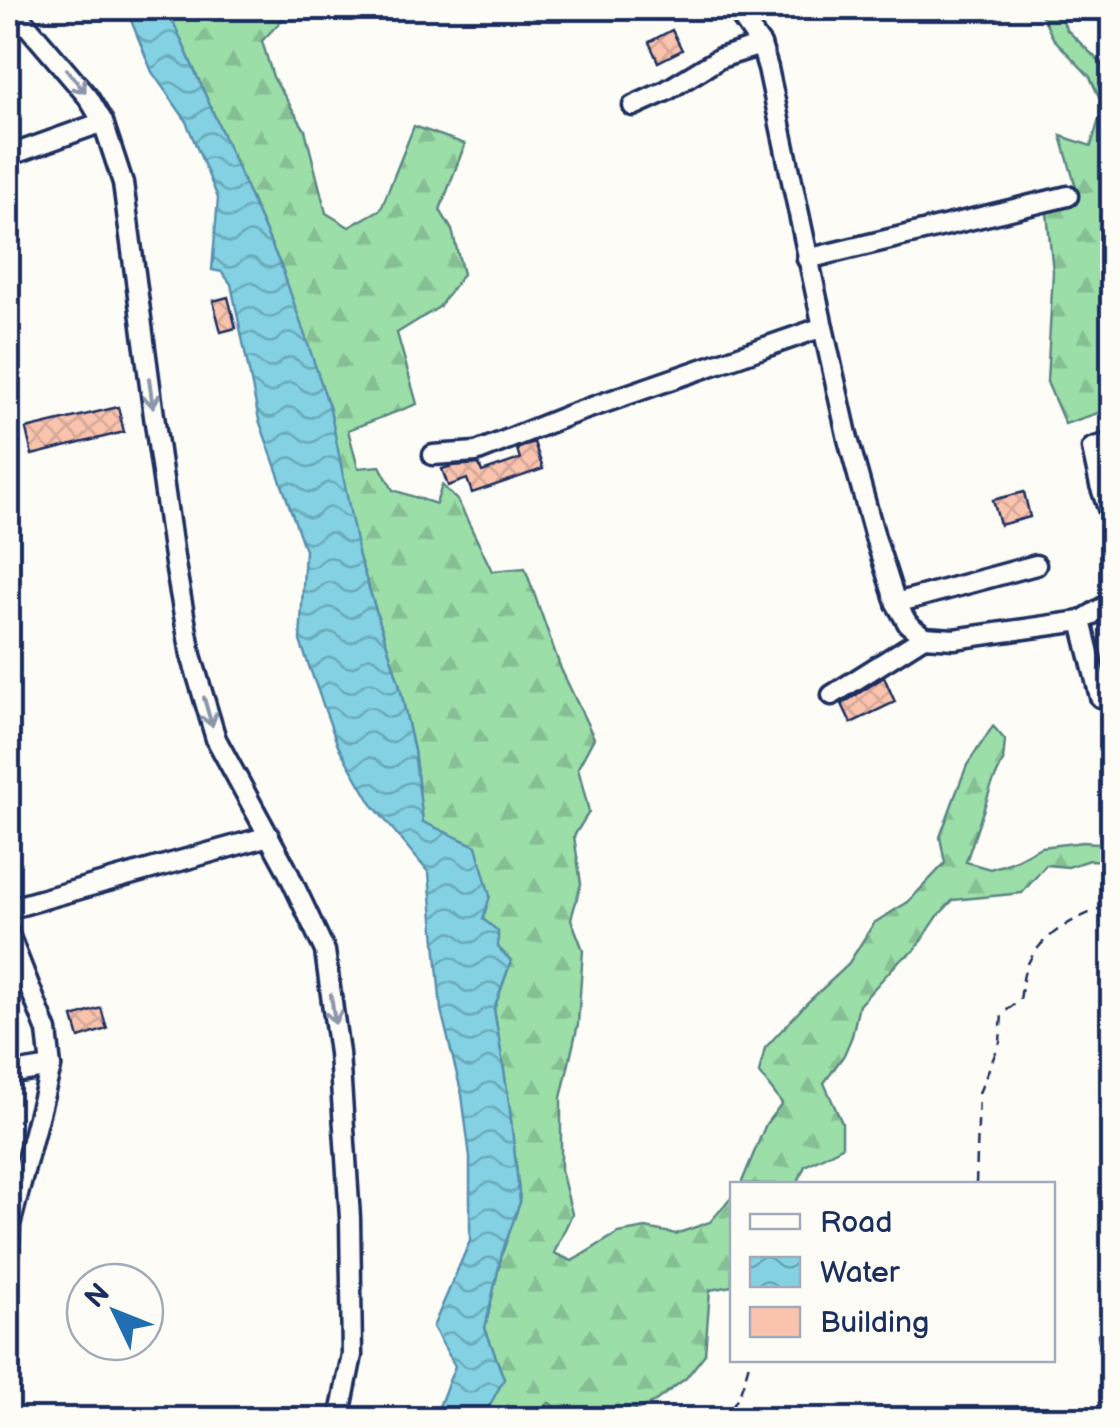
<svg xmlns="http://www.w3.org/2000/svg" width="1120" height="1427" viewBox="0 0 1120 1427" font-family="'Balsamiq Sans',sans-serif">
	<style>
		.forest { fill: url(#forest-firs); stroke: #5b8683; stroke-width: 2.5 }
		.water { fill: url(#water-waves); stroke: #5990ad; stroke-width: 2.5 }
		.building { fill: url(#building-cross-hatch); stroke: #1b2f5e; stroke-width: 2.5 }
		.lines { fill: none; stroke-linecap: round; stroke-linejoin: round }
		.minor-casing { stroke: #1b2f5e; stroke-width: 25 }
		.path { stroke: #1b2f5e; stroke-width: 2.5; stroke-dasharray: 10 8; stroke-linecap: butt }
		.minor { stroke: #fdfcf7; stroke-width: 18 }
		.oneway { stroke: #8c96aa }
	</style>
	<defs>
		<pattern id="forest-firs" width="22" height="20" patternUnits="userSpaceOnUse" patternTransform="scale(2.5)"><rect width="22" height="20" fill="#9bdea8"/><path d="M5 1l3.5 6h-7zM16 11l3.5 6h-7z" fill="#85bf93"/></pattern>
		<pattern id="water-waves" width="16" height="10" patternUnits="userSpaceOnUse" patternTransform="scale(2.5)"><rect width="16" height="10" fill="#83d1e2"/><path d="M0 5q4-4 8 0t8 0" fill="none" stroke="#6aaaba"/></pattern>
		<pattern id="building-cross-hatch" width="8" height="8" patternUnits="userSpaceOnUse" patternTransform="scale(2.5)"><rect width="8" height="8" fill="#fac3ae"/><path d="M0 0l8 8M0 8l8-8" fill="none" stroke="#d6a898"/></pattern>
	</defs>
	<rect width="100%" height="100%" fill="#fdfcf7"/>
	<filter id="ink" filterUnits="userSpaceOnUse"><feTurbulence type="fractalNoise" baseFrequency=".01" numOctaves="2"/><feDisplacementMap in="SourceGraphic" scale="20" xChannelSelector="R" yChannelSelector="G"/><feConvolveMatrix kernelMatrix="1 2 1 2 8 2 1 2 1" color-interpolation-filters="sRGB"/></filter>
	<g filter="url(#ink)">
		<g class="forest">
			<polygon points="167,8 293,8 262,41 273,77 305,130 326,213 349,227 381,209 414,126 465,144 440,210 452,230 463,274 439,307 397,333 417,404 348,430 358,468 380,466 393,490 436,504 442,485 458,501 492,571 525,568 561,669 594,738 578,768 589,812 574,836 581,884 571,919 583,950 578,1024 561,1098 561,1170 572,1214 554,1253 572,1261 618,1233 646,1228 676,1234 710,1222 732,1197 732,1286 710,1290 705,1354 686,1378 653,1403 614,1419 596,1419 593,1414 562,1411 549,1403 536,1413 535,1419 482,1419 504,1379 485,1328 502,1253 520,1202 509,1102 494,1009 511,961 498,947 423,822 414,751 399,683 359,557 283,271"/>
			<polygon points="1038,8 1058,8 1066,29 1102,64 1112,92 1110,146 1112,206 1112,382 1110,409 1065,424 1047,382 1053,272 1046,203 1077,191 1061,136 1091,146 1103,106 1090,77 1053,38"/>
			<polygon points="993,726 1005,740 1003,761 991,787 966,862 990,869 1012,862 1041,847 1083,842 1112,844 1112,857 1109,861 1089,860 1068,867 1046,865 1022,893 953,900 938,916 914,951 899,961 859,1005 852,1036 844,1055 824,1083 842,1123 842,1147 805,1166 797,1184 741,1184 766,1124 782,1103 759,1073 765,1048 807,1003 847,966 874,923 908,902 945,863 940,837 955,796 967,765"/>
		</g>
		<polygon class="water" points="126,8 167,8 283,271 330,409 359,557 399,683 414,751 423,822 476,846 490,896 483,919 498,931 498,947 511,961 494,1009 509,1102 520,1202 502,1253 485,1328 504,1379 482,1419 434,1419 455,1366 433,1327 470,1241 470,1157 462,1095 441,1010 429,873 371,803 338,746 300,641 305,550 259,420 231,284 222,272 212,270 218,198 185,119 152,72"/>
		<g class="building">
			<polygon points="672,30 682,50 658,62 649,42"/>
			<polygon points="228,297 236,328 221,332 213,301"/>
			<polygon points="118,407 124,432 32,455 26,429"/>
			<polygon points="534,442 543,469 472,493 467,479 448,486 442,469 452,466 479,464 482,472 520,459 517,449"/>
			<polygon points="1024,492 1030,517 1000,525 993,500"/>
			<polygon points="884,677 895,702 851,723 842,704"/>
			<polygon points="101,1008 107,1029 79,1038 73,1017"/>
		</g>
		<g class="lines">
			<defs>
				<g id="minor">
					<polyline points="12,8 88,97 103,122 123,183 154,416 175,564 191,655 216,739 286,868 325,951 339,1053 350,1218 352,1355 339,1420"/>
					<polyline points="735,8 761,45 768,68 823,327 848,439 875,537 896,603 908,624 924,637"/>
					<polyline points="633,106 666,91 720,58 761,45"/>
					<polyline points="8,156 103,122"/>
					<polyline points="807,259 1068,196"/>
					<polyline points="1112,442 1092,448 1100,485 1112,520"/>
					<polyline points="433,455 476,452 569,415 823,327"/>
					<polyline points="896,603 1036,565"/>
					<polyline points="1081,621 1100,697"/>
					<polyline points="832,695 924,637 954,639 1081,621 1107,605 1112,598"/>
					<polyline points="8,909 269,836"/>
					<polyline points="8,932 47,1031 51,1067 10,1225 8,1291"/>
					<polyline points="8,1074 51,1067"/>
				</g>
			</defs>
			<use href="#minor" class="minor-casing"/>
			<g class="path">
				<path d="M1112 1091 1103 1096C1096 1116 1105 1160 1112 1181"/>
				<path d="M976 1184 979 1093 1000 1042 1002 1014 1020 1000C1022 989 1022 978 1026 968 1040 933 1079 916 1112 904"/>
				<polyline points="1112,1320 1104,1325 1098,1335 1112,1417"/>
				<path d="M719 1420C740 1403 743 1384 750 1360"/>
			</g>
			<use href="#minor" class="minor"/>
		</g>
		<defs><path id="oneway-shaft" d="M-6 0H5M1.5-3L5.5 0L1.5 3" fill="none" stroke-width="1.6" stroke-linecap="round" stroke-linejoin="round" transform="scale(2.5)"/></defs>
		<g class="oneway">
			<use href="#oneway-shaft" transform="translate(76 81) rotate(51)"/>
			<use href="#oneway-shaft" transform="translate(151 393) rotate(82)"/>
			<use href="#oneway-shaft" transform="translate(208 712) rotate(74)"/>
			<use href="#oneway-shaft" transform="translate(333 1009) rotate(82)"/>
		</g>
	</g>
	<rect width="1120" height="1427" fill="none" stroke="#fdfcf7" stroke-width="40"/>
	<rect x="20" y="20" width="1080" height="1387" fill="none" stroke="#1b2f5e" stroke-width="4" filter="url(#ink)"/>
	<rect x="730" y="1182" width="325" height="180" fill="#fdfcf7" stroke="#a3aaba" stroke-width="2.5"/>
	<rect x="750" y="1214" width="50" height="15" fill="#fdfcf7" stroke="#a3aaba" stroke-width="2.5"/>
	<text x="820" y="1232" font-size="30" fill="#1b2f5e">Road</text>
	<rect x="750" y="1257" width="50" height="30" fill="url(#water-waves)" stroke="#a3aaba" stroke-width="2.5"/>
	<text x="820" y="1282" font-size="30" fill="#1b2f5e">Water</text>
	<rect x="750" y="1307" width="50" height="30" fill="#fac3ae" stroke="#a3aaba" stroke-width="2.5"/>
	<text x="820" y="1332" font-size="30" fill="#1b2f5e">Building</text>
	<g transform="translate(115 1312) rotate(313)"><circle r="48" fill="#fdfcf7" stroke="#a3aaba" stroke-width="2.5"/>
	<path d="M0-8L18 38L0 25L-18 38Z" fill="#1f6fb2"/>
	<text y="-15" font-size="28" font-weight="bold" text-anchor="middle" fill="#1b2f5e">N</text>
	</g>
</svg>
